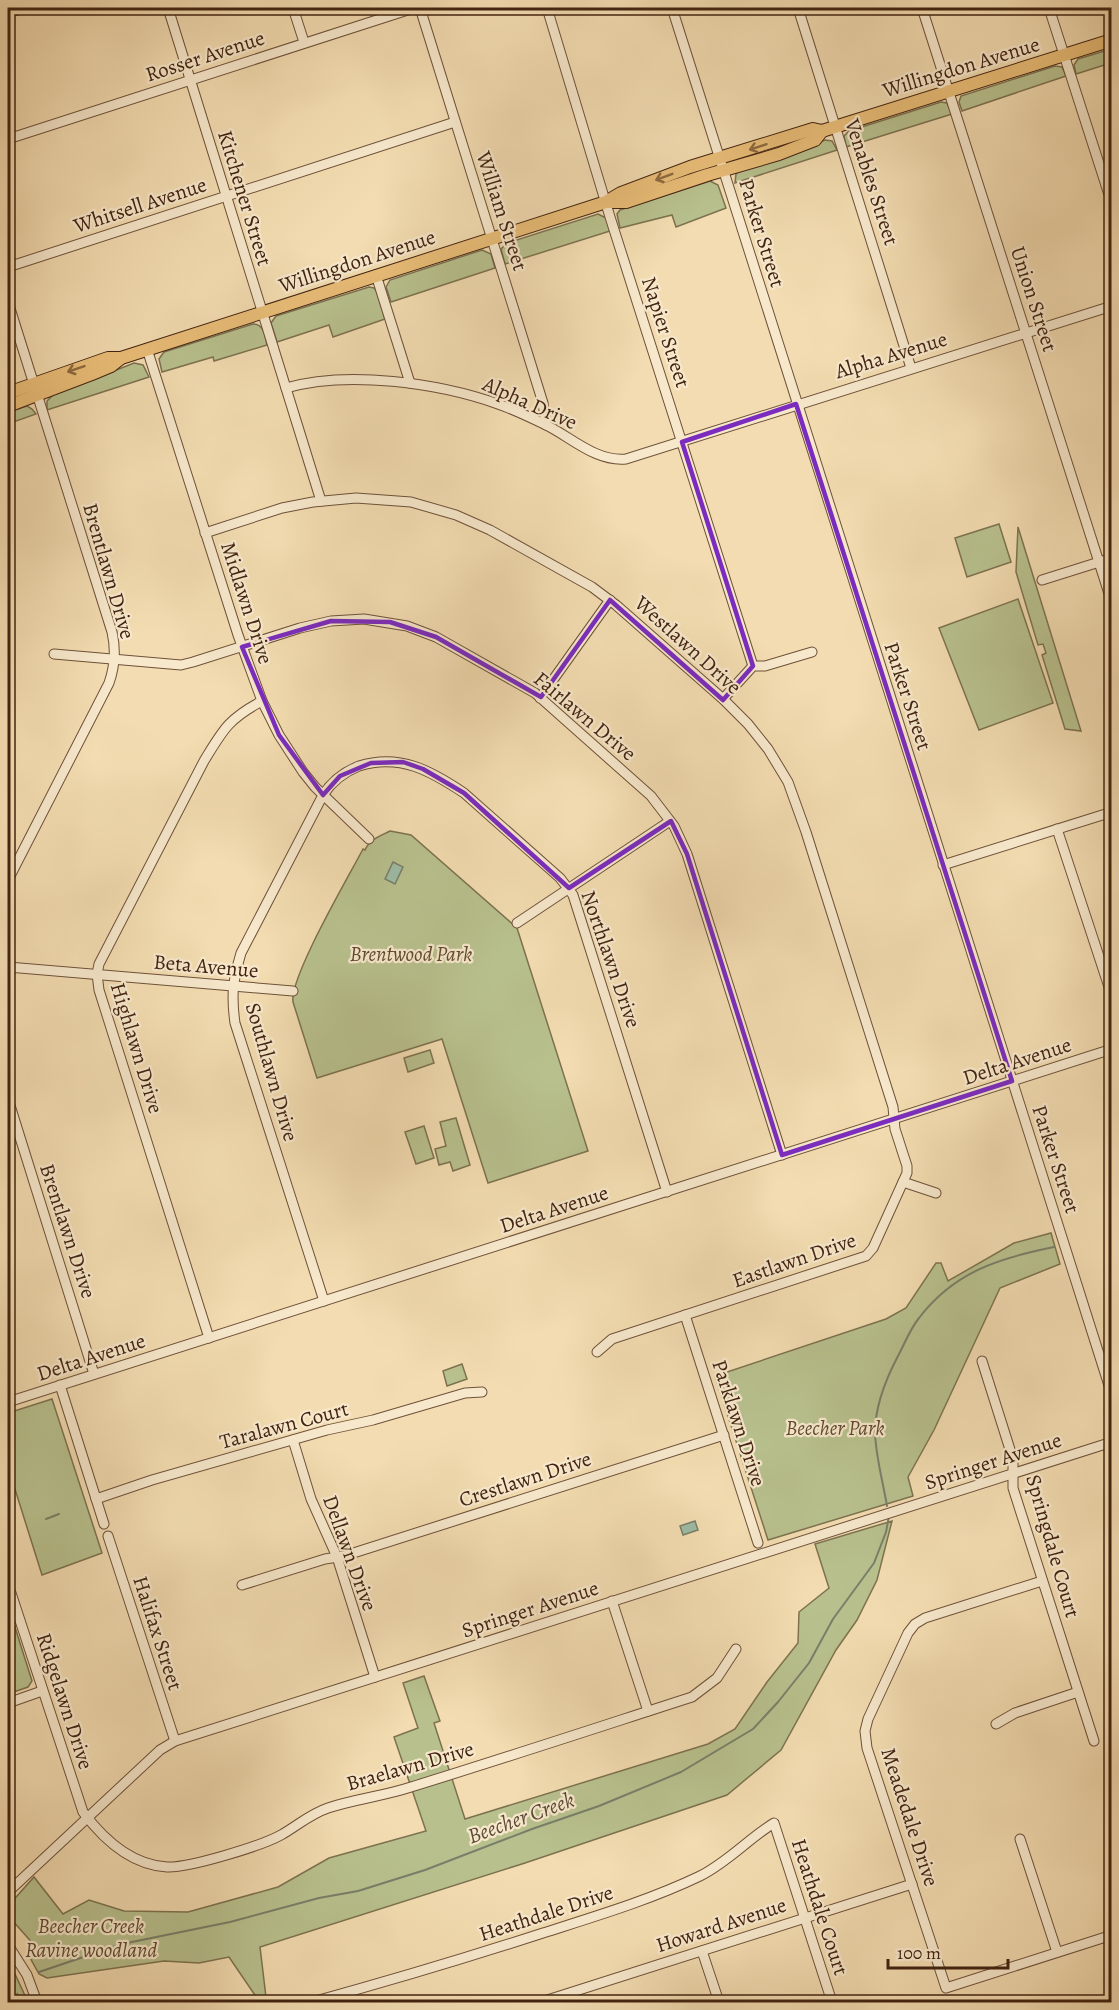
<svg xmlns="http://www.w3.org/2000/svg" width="1119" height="2010" viewBox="0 0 1119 2010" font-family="Alegreya,serif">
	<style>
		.green { fill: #b8c18e; stroke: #7d7250; stroke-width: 1.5 }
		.water { fill: #9dbca6; stroke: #797f6a; stroke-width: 1.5 }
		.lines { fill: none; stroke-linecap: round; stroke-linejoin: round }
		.stream { stroke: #797f6a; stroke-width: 2 }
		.minor-casing { stroke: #6e5139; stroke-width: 11 }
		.major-casing { stroke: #422311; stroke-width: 14 }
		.minor { stroke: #f7e8cc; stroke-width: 9 }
		.major { stroke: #eabe78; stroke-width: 12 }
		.oneway { stroke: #8e693f }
		.marked { fill: none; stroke: #7b2cbf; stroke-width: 4.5; stroke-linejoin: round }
		.labels { text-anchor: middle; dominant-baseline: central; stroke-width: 4.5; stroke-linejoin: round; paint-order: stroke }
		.street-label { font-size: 21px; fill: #422311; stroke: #f7e8cc }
		.park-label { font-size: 21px; font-style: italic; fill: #604a30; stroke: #f7e8cc }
		.water-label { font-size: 22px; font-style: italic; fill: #594936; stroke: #f7e8cc }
	</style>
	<rect width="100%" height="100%" fill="#f3dcb1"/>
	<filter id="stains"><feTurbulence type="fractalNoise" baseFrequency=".00333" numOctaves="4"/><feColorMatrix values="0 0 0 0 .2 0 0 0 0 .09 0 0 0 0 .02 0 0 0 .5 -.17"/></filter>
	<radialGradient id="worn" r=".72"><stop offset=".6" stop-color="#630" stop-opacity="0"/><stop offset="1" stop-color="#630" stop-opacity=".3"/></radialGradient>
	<g class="green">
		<polygon points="1111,49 1111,63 1076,74 1074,65 1078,59"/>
		<polygon points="1055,66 1062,67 1066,76 962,111 959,102 961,96"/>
		<polygon points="941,102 947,103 952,114 846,147 844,136 849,131"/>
		<polygon points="825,140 832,141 837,150 735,183 736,174 741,170 786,156"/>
		<polygon points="710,181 718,185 726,208 676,227 672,215 620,228 617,214 620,210"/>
		<polygon points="598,214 606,218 610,231 505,264 501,249 507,243"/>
		<polygon points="482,250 491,254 495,268 391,302 386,287 390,280"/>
		<polygon points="369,287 374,288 377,292 385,319 333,337 329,325 277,342 271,323 276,316"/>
		<path d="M253 324C264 324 265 336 267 345L214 361 213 357 162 372 159 359 164 352Z"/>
		<polygon points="134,363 143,365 149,377 47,410 47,401 53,395"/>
		<polygon points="27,406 32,409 36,414 8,424 8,412"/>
		<polygon points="999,524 1011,562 967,577 955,538"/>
		<polygon points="1018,527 1081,731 1065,729 1042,655 1046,653 1043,644 1038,645 1016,572"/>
		<polygon points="1018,599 1053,703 979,730 939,628"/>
		<path d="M390 831 411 835 517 928 588 1151 488 1183 442 1039 317 1078 293 1002C289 978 349 876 363 849L365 850C370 839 380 836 390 831Z"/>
		<polygon points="430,1050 434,1063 408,1072 404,1058"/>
		<polygon points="456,1118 470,1165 453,1171 450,1162 439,1165 435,1149 446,1146 440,1122"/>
		<polygon points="424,1126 434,1158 416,1164 405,1132"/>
		<polygon points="1051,1233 1060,1264 1000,1288 934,1430 908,1477 913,1496 768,1540 715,1376 886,1319 906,1308 936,1263 941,1263 948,1281 1014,1243"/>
		<polygon points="462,1364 467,1379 447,1386 443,1371"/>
		<polygon points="52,1399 102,1553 42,1575 8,1467 8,1413"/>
		<polygon points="892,1521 877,1580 857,1620 836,1650 781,1750 727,1795 525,1863 260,1947 266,1997 259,2001 229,1957 199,1963 164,1961 47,1978 39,1974 28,1954 35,1946 11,1919 9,1905 34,1877 63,1914 89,1900 124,1911 188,1912 278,1887 329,1858 426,1831 394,1737 418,1728 403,1683 424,1676 440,1721 434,1723 465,1819 708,1744 735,1729 767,1682 798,1643 799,1612 829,1588 815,1544"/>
		<polygon points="8,1605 32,1681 28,1687 8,1694"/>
		<polygon points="15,1974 28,2002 21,2002 17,1993 19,2002 8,2002 8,1997 12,1995 8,1995 8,1978"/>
	</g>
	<g class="water">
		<polygon points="393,862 403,867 395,884 385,879"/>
		<polygon points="695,1521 698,1530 683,1535 680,1526"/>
	</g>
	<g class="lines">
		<g class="stream">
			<path d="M887 1506C883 1482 876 1458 875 1433 875 1407 885 1381 897 1358 904 1345 910 1329 919 1318 954 1272 999 1258 1054 1247"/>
			<polyline points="46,1519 59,1514"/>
			<polyline points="39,1972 122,1944 230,1922 319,1898 358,1891 425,1870 532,1829 599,1806 681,1772 753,1729 778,1702 809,1663 833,1619 874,1563 886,1532 889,1516"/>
			<polyline points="8,1984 15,1981"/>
		</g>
		<defs>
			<g id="minor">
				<polyline points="168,8 321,501"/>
				<polyline points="293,8 304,42"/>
				<polyline points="420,8 543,403 546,425"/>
				<polyline points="547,8 610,217 753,666"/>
				<polyline points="672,8 1112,1395"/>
				<polyline points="798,8 911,368"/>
				<polyline points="922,8 1112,603"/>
				<polyline points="1049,8 1112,204"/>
				<polyline points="8,13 24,8"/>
				<polyline points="8,139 414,8"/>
				<polyline points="8,267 455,122"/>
				<polyline points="376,275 410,383"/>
				<path d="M8 302 112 632C116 650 115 666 109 683L8 880"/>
				<polyline points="147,349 238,635 262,701 279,735 303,772 315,787 369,839"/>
				<path d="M286 388C347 370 439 383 498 404 513 409 529 417 544 424 570 436 595 462 626 459L1112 306"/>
				<polyline points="205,533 282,508 313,502 356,498 411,502 456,515 490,530 592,587 616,605 723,699 748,724 768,749 788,782 806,832 893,1107 895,1129 907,1166 907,1173 873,1248 866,1256 612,1339 597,1352"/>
				<polyline points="1042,580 1112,558"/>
				<polyline points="54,654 181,665 193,662 300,628 331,621 364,619 407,626 436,637 535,693 651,796 674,826 687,854 782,1155"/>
				<polyline points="540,698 610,600"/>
				<polyline points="723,699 753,666 765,666 812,652"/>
				<polyline points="1057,829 1112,996"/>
				<polyline points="943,865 1112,812"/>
				<polyline points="517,923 670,821"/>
				<polyline points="8,967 293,991"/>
				<polyline points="8,1099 94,1374"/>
				<polyline points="903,1182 936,1193"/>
				<path d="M324 1301 235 1023C231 995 233 980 241 953L323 795C332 781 344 772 359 766 400 753 431 771 464 793L560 878 573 895 667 1192"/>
				<polyline points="685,1315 758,1543"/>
				<path d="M209 1338 99 990 97 974 99 964 204 761C223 730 228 719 262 701"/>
				<polyline points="982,1361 1013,1459 1013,1488 1094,1741"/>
				<polyline points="60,1385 104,1524"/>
				<polyline points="8,1402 1112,1049"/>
				<polyline points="293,1440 311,1499 337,1557 375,1677"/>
				<polyline points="96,1499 152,1480 327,1430 373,1420 465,1393 482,1392"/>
				<polyline points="108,1536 175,1741"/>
				<polyline points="1042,1581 925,1618 915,1624 908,1633 868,1719 865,1731 867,1748 946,1988 1112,1935"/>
				<polyline points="242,1585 325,1559 344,1556 724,1435"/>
				<path d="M11 1593 83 1812C104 1840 131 1865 167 1867 189 1868 261 1846 281 1835 297 1826 310 1814 328 1808 355 1799 384 1796 411 1787 505 1758 599 1727 692 1697L717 1678 736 1649"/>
				<polyline points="612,1601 648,1711"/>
				<polyline points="8,1703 42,1691"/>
				<polyline points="996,1724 1015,1713 1078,1692"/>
				<polyline points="1020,1839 1057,1952"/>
				<polyline points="8,1892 160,1750 175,1741 1112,1442"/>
				<polyline points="8,1945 27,1975 37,2002"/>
				<polyline points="702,1951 719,2002"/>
				<path d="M312 2002C389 1981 466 1958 543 1933 596 1916 650 1900 700 1876 728 1862 748 1839 774 1823L832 2002"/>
				<polyline points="541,2002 912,1884"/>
			</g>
			<g id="major">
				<polyline points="607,202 626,202 707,175 779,154 815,140 822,131"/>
				<polyline points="8,393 108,358 121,358 606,202 621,193 690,167 813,129 822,131 1112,40"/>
				<polyline points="8,406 92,374 111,366 121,358"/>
			</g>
		</defs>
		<use href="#minor" class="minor-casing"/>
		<use href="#major" class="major-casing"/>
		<use href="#minor" class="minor"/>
		<use href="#major" class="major"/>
	</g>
	<defs><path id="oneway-shaft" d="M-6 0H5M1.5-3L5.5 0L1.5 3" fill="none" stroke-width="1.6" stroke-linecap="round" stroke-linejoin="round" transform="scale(1.5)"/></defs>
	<g class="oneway">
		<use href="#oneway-shaft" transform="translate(758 147) rotate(162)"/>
		<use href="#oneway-shaft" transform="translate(664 177) rotate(159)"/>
		<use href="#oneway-shaft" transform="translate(76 369) rotate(161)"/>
	</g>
	<path class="marked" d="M796 404 1012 1081 782 1155 687 854 671 821 569 888 464 793 423 769 403 762 371 763 340 776 323 795 279 735 242 647 331 621 390 622 436 637 541 697 610 600 723 700 753 666 682 442Z"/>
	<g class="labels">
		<g class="street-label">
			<text transform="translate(205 56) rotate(-18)">Rosser Avenue</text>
			<text transform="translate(961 67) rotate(-17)">Willingdon Avenue</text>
			<text transform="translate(872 182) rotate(72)">Venables Street</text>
			<text transform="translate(245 198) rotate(73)">Kitchener Street</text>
			<text transform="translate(140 205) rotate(-18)">Whitsell Avenue</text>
			<text transform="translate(502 211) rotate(72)">William Street</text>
			<text transform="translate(762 233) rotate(73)">Parker Street</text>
			<text transform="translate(357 261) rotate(-18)">Willingdon Avenue</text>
			<text transform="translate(1034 299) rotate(72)">Union Street</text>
			<text transform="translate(666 332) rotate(72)">Napier Street</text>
			<text transform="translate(891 355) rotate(-17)">Alpha Avenue</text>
			<text transform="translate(530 403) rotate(24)">Alpha Drive</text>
			<text transform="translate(109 571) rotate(74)">Brentlawn Drive</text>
			<text transform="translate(247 603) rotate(72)">Midlawn Drive</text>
			<text transform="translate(688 645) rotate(42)">Westlawn Drive</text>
			<text transform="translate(908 696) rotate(72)">Parker Street</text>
			<text transform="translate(585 716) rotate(40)">Fairlawn Drive</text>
			<text transform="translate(611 959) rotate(71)">Northlawn Drive</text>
			<text transform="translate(206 966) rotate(5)">Beta Avenue</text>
			<text transform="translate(137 1048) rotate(73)">Highlawn Drive</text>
			<text transform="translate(1017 1061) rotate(-18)">Delta Avenue</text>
			<text transform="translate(272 1072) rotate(74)">Southlawn Drive</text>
			<text transform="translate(1056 1159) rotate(72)">Parker Street</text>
			<text transform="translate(554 1209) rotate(-18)">Delta Avenue</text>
			<text transform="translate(68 1231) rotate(72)">Brentlawn Drive</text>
			<text transform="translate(794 1260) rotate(-19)">Eastlawn Drive</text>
			<text transform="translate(91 1357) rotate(-18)">Delta Avenue</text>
			<text transform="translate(739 1423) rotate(72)">Parklawn Drive</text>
			<text transform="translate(284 1425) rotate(-15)">Taralawn Court</text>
			<text transform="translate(993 1461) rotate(-18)">Springer Avenue</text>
			<text transform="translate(525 1479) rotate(-18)">Crestlawn Drive</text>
			<text transform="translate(1053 1546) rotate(74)">Springdale Court</text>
			<text transform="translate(350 1553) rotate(70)">Dellawn Drive</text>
			<text transform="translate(530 1609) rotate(-18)">Springer Avenue</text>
			<text transform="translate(158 1633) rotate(72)">Halifax Street</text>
			<text transform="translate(65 1701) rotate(72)">Ridgelawn Drive</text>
			<text transform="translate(410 1766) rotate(-16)">Braelawn Drive</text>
			<text transform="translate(910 1817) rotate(72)">Meadedale Drive</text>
			<text transform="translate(820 1907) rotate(72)">Heathdale Court</text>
			<text transform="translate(546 1913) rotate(-18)">Heathdale Drive</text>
			<text transform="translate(721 1925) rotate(-18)">Howard Avenue</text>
		</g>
		<g class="park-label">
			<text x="411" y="954">Brentwood Park</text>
			<text x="835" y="1428">Beecher Park</text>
			<text x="91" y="1926">Beecher Creek<tspan x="91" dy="24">Ravine woodland</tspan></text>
		</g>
		<g class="water-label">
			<text transform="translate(521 1818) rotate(-20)">Beecher Creek</text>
		</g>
	</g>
	<rect width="1119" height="2010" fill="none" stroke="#f3dcb1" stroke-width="30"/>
	<rect x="9" y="9" width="1101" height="1992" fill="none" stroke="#422311" stroke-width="3"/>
	<rect x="15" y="15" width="1089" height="1980" fill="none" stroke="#422311" stroke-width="1.5"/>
	<path d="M888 1959v9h120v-9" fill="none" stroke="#422311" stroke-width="3"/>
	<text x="897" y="1959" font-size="18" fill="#422311" stroke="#f7e8cc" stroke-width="4.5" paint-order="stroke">100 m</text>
	<rect width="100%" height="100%" filter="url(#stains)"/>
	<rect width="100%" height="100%" fill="url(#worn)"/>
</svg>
